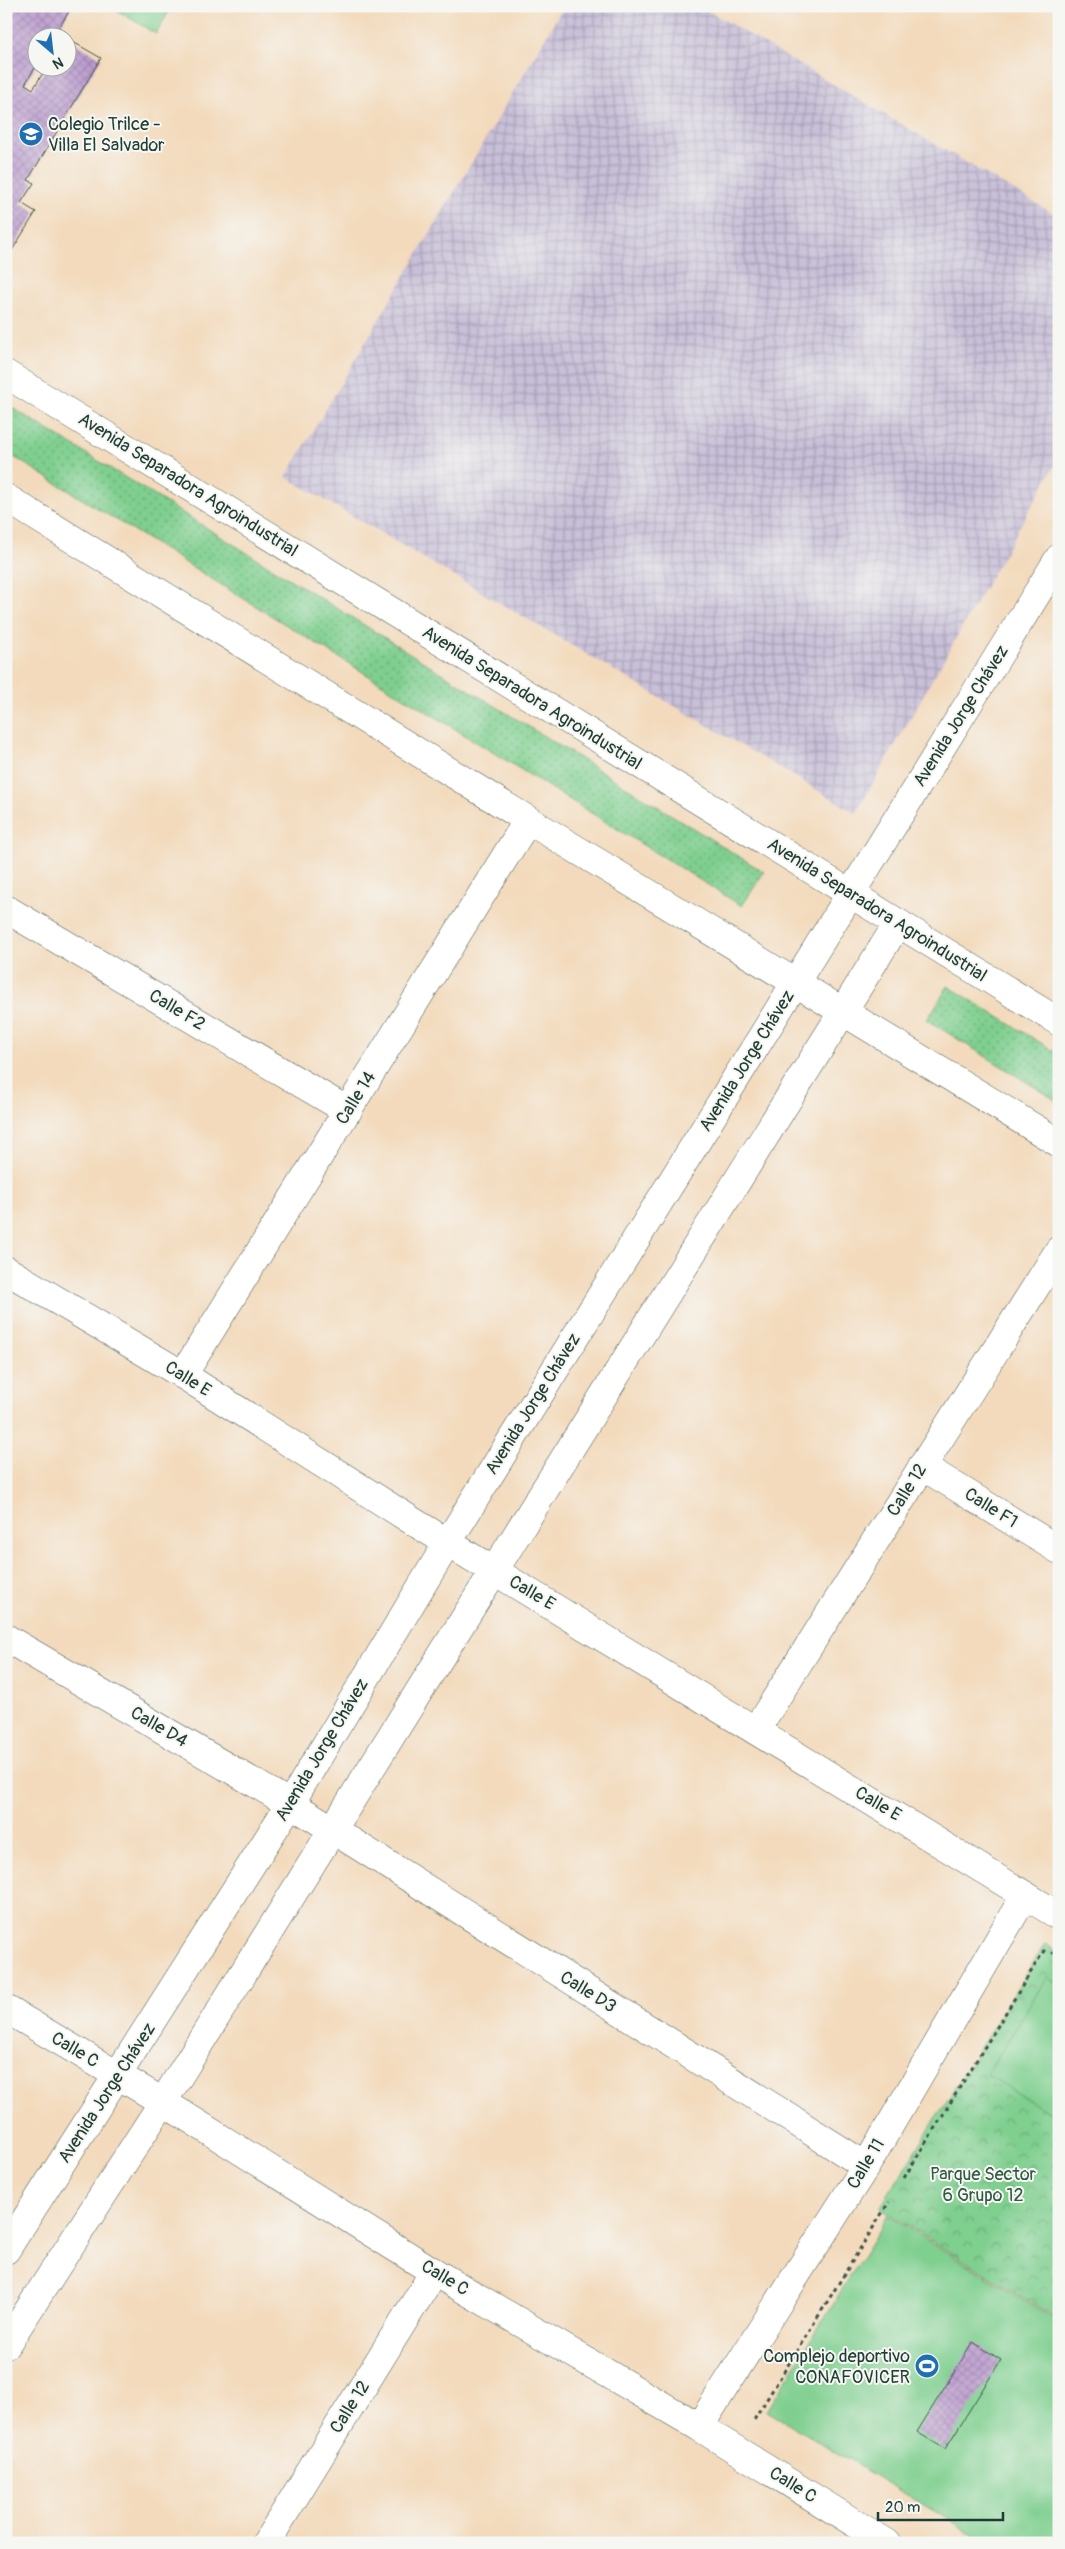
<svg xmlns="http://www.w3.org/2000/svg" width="1065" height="2549" viewBox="0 0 1065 2549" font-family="Pangolin,sans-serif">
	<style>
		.industrial { fill: url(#industrial-grid) }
		.grass { fill: url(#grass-dots); stroke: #4f8662 }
		.park { fill: url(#park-crowns); stroke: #4f8662 }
		.pitch { fill: #7fcf8f; stroke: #4f8662 }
		.building { fill: url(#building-cross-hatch) }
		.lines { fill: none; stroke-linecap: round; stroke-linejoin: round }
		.minor-casing { stroke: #3f5548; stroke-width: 29 }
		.tertiary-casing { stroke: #3f5548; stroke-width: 29 }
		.path { stroke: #3f5548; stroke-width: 3; stroke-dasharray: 4 4; stroke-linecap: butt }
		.minor { stroke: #fff; stroke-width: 28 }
		.tertiary { stroke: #fff; stroke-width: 28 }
		.labels { text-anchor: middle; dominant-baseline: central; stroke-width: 4; stroke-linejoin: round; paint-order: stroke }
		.poi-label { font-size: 18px; fill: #1f3d34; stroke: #f6f6f2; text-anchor: start }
		.street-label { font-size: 18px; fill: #1f3d34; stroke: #f6f6f2 }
		.park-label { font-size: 18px; fill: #325a46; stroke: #f6f6f2 }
	</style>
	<defs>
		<pattern id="industrial-grid" width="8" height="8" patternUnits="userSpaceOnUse" patternTransform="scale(1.25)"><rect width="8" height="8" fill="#c8bfd8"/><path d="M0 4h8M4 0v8" fill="none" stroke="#a29cb0"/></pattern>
		<pattern id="grass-dots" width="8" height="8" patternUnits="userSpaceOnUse" patternTransform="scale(1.25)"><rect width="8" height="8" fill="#7fcf8f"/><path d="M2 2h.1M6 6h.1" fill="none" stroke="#67a976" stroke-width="1.8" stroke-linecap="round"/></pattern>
		<pattern id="park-crowns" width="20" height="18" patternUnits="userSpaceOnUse" patternTransform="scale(1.25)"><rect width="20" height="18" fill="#7fcf8f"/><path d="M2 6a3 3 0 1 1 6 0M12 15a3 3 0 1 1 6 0" fill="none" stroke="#67a976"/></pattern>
		<pattern id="building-cross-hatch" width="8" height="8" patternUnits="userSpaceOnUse" patternTransform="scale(1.25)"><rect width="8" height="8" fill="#ba99ce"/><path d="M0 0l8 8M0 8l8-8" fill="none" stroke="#977ea8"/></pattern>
	</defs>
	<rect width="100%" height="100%" fill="#f6f6f2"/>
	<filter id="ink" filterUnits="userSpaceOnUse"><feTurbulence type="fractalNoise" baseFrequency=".02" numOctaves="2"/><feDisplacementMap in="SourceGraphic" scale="10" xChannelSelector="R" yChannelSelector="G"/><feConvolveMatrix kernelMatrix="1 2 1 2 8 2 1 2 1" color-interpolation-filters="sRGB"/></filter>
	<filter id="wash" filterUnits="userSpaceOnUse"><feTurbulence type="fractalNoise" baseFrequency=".0096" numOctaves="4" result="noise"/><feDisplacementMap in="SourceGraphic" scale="20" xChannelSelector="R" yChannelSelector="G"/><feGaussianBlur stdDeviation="1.12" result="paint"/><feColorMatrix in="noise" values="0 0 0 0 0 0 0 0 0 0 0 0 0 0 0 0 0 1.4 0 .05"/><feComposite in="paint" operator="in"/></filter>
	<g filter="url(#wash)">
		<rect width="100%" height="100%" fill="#f3dabc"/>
		<polygon class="industrial" points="564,6 700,6 1059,217 1059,458 856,813 286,477"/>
		<g class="grass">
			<polygon points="6,404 764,872 742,906 6,452"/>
			<polygon points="948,986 1059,1054 1059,1102 927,1020"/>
		</g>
		<polygon class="park" points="1045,1944 1059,1953 1059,2320 880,2208"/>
		<g class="pitch">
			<polygon points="110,6 172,6 156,34"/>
			<polygon points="1047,1977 1059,1985 1059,2119 987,2074"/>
			<polygon points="888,2215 1059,2322 1059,2543 987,2543 767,2411"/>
		</g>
		<g id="blocks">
			<g class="building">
				<polygon points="6,6 72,6 53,38 38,38 38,63 25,84 33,89 46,68 68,68 68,39 101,58 28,180 34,183 21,203 36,212 11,252 6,249"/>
				<polygon points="973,2342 1001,2360 945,2449 917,2432"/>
			</g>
		</g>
	</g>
	<g filter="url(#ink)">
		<use href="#blocks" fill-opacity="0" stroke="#3f5548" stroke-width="1"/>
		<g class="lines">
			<defs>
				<g id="minor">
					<polyline points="6,909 348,1111"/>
					<polyline points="6,1270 183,1375 414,1522 1059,1916"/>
					<polyline points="183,1375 528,820"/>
					<polyline points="922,1466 1059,1550"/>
					<polyline points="6,1638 311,1816 866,2166"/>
					<polyline points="756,1730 1059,1250"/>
					<polyline points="6,2009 163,2102 434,2272 699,2427 887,2543"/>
					<polyline points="6,2250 290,1804 448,1542 1059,558"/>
					<polyline points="6,2345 163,2102 898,923"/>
					<polyline points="699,2427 866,2166 1025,1895"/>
					<polyline points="266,2543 434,2272"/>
				</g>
				<g id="tertiary">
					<polyline points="6,374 1059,1022"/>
					<polyline points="6,498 528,820 1059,1143"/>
				</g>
			</defs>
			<use href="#minor" class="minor-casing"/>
			<use href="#tertiary" class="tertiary-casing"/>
			<g class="path">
				<polyline points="1052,1952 1059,1956"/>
				<polyline points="904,2178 1045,1949"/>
				<polyline points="754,2420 889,2202"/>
				<polyline points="922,2537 933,2543"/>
			</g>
			<use href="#minor" class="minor"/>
			<use href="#tertiary" class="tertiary"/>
		</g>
	</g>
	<defs>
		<symbol id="school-disc" viewBox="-11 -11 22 22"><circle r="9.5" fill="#1f6fb2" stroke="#f6f6f2"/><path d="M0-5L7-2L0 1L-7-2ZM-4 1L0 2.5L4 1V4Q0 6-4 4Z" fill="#fff"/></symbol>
		<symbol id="stadium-disc" viewBox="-11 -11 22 22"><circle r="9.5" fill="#1f6fb2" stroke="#f6f6f2"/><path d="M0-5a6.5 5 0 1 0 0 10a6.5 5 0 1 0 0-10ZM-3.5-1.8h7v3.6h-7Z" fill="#fff"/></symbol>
	</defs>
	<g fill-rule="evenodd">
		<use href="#school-disc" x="17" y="120" width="28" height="28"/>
		<use href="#stadium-disc" x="913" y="2352" width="28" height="28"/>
	</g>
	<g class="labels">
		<g class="poi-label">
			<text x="48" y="124">Colegio Trilce -<tspan x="48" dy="21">Villa El Salvador</tspan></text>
			<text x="910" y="2356" text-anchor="end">Complejo deportivo<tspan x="910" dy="21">CONAFOVICER</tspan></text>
		</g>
		<g class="street-label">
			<text transform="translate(188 485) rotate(32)">Avenida Separadora Agroindustrial</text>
			<text transform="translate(532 698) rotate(32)">Avenida Separadora Agroindustrial</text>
			<text transform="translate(961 716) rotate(-58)">Avenida Jorge Chávez</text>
			<text transform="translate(877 910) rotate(32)">Avenida Separadora Agroindustrial</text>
			<text transform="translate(177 1010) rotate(31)">Calle F2</text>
			<text transform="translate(747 1061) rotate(-58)">Avenida Jorge Chávez</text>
			<text transform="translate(356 1098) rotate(-58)">Calle 14</text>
			<text transform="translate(188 1379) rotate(32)">Calle E</text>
			<text transform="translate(533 1404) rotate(-58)">Avenida Jorge Chávez</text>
			<text transform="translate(907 1490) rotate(-58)">Calle 12</text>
			<text transform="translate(991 1508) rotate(32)">Calle F1</text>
			<text transform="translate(532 1593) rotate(31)">Calle E</text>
			<text transform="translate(159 1727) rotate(30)">Calle D4</text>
			<text transform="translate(322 1750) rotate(-59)">Avenida Jorge Chávez</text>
			<text transform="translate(878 1804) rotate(31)">Calle E</text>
			<text transform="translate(588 1992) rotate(32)">Calle D3</text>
			<text transform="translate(75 2050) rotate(31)">Calle C</text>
			<text transform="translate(107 2093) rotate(-57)">Avenida Jorge Chávez</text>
			<text transform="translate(866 2164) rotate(-59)">Calle 11</text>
			<text transform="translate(445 2278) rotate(31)">Calle C</text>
			<text transform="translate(350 2407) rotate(-58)">Calle 12</text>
			<text transform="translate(793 2485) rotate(32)">Calle C</text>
		</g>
		<g class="park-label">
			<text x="983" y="2174">Parque Sector<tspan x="983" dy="21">6 Grupo 12</tspan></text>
		</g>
	</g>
	<rect width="1065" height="2549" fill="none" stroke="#f6f6f2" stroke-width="25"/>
	<g transform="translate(52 52) rotate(152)"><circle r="24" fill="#f6f6f2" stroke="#a0aca6"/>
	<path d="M0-4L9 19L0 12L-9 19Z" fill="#1f6fb2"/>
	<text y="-8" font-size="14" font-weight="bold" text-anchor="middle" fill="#1f3d34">N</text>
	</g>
	<path d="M878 2512v8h125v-8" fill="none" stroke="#1f3d34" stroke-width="2.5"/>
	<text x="885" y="2512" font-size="15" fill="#1f3d34" stroke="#f6f6f2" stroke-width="4" paint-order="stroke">20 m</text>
</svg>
